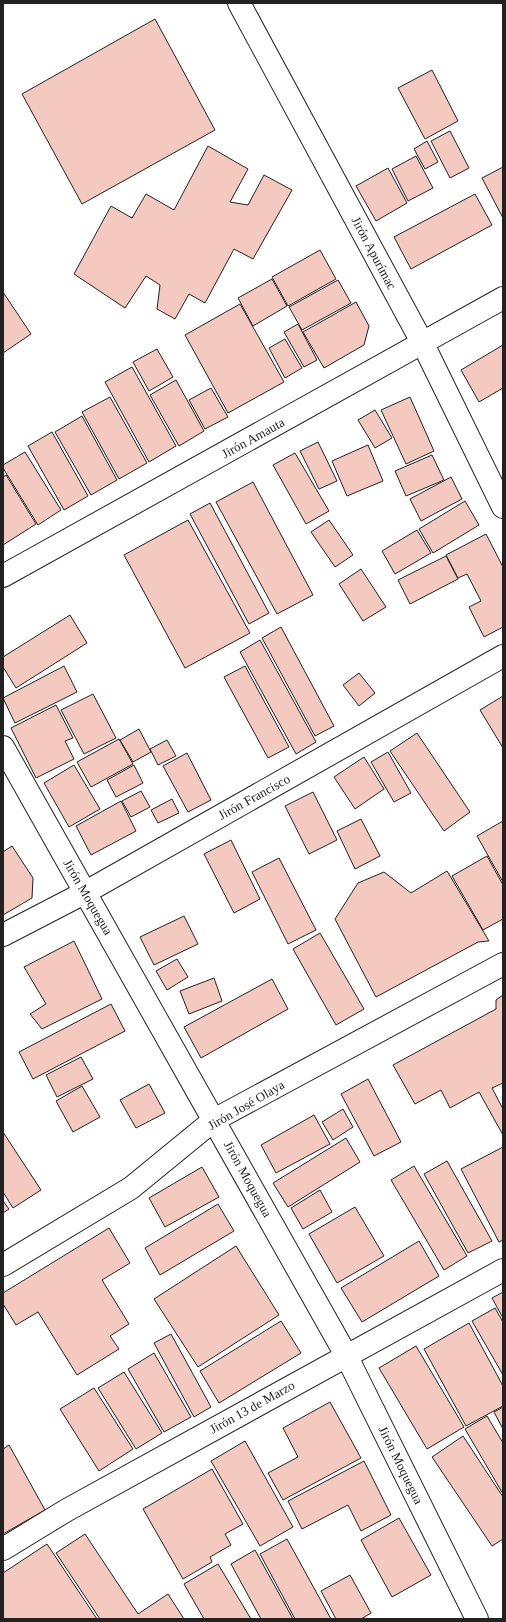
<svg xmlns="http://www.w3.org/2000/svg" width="506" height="1622" viewBox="0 0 506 1622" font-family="Georgia,serif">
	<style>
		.building { fill: #f3c9c0; stroke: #222 }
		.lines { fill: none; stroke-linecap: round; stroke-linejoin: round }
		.street-casing { stroke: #222; stroke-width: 24 }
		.street { stroke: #fff; stroke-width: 22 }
		.labels { text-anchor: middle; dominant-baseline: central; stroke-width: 3; stroke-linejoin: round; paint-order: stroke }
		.street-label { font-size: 13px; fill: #222; stroke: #fff }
	</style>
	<rect width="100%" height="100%" fill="#fff"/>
	<g class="building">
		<polygon points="155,19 215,130 82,204 22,94"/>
		<polygon points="432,70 458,121 425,139 398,88"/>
		<polygon points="450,131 469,168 450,178 431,141"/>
		<polygon points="427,141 438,162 425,169 414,149"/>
		<polygon points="208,146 248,169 230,202 248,205 264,175 292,190 253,259 234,249 205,303 189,294 175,319 157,309 160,285 146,276 125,308 74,274 111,206 132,218 146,194 174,210"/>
		<polygon points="416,156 433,188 408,201 392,169"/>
		<polygon points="503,167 503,218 482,178"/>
		<polygon points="388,168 407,203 376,221 356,186"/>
		<polygon points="475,194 492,225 411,269 394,237"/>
		<polygon points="320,250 336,279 288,306 272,277"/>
		<polygon points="272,279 287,306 253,326 238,298"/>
		<polygon points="338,280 351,303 302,330 289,307"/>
		<polygon points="3,292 31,334 3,353"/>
		<polygon points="356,302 369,326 364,345 324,368 303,332"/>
		<polygon points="240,304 284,382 228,413 185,335"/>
		<polygon points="298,324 317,360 304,367 284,332"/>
		<polygon points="285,339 302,368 285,378 269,348"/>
		<polygon points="503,345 503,388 479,402 461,370"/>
		<polygon points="157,349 173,377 149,391 133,362"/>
		<polygon points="132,367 176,446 149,462 105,382"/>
		<polygon points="176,380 204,431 179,446 150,395"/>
		<polygon points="211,388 228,417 205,429 189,400"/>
		<polygon points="110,397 147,463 119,479 82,412"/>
		<polygon points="410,397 434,451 406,464 381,410"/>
		<polygon points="375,410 392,438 375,448 358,420"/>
		<polygon points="82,416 117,480 91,495 55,432"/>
		<polygon points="52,432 88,496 64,510 28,446"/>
		<polygon points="318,442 337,481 319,489 300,451"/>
		<polygon points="368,445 383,481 347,496 332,461"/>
		<polygon points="25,452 61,510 38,525 3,468 3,465"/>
		<polygon points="295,453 329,511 306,524 273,465"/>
		<polygon points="432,455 444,480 406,496 395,471"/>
		<polygon points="6,475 36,524 3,545 3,477"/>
		<polygon points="451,477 462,499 421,521 410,499"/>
		<polygon points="253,482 313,595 277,614 216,502"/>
		<polygon points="465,501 479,525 433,553 419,529"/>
		<polygon points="210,503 269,613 249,624 190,514"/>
		<polygon points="188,520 250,633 185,668 124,555"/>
		<polygon points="329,520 353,555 335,567 311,532"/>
		<polygon points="417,530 431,553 395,574 382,551"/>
		<polygon points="486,534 503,567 503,627 484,637 469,607 481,601 467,574 458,578 446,555"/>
		<polygon points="446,556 458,579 410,604 398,580"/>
		<polygon points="361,569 386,607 363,621 339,584"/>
		<polygon points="70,615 87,643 16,688 3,667 3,657"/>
		<polygon points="281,627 334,726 315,736 262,638"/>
		<polygon points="260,640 316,742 296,754 240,652"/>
		<polygon points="64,666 77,692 15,723 3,698"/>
		<polygon points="245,666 289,747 268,758 224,677"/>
		<polygon points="359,673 375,693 359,706 343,685"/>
		<polygon points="93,694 116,738 84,754 61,710"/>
		<polygon points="503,696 503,748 480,710"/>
		<polygon points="56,705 73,738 65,741 74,759 36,778 11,728"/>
		<polygon points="139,729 151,752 133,762 120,740"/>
		<polygon points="417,733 470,812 444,831 390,751"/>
		<polygon points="119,739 133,764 91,787 77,762"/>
		<polygon points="167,740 176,756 158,765 150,749"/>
		<polygon points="388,752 411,793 394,802 371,762"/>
		<polygon points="187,753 211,800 188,812 163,766"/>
		<polygon points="364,757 384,789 355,809 334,777"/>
		<polygon points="74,765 100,809 69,827 44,783"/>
		<polygon points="134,765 143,783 116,797 107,780"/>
		<polygon points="141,791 150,807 131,817 122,801"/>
		<polygon points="313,792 337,840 309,854 285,806"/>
		<polygon points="172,799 179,813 158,823 151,810"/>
		<polygon points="121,801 136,831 91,855 76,826"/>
		<polygon points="361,819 380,856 355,869 337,831"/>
		<polygon points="503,821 503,882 477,836"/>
		<polygon points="231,840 260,899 234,913 204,854"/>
		<polygon points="12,846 33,878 32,898 3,915 3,852"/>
		<polygon points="487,856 503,885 503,919 483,930 452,876"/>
		<polygon points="279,858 316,930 288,944 252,872"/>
		<polygon points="447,871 489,941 478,942 376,997 335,919 358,883 384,872 411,893"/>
		<polygon points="184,916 198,944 154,965 140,937"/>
		<polygon points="320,933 364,1009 336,1025 293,949"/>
		<polygon points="74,941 102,999 42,1029 30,1014 46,1004 24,967"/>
		<polygon points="177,959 188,977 167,990 156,971"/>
		<polygon points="214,978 222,1001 189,1014 180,991"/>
		<polygon points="272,979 288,1009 201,1058 184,1027"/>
		<polygon points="503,995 503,1083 492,1088 503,1109 503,1135 479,1092 450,1108 441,1090 415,1104 393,1065 496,1009 496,1000"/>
		<polygon points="111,1004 125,1031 33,1079 19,1052"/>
		<polygon points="81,1057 93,1079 57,1097 46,1075"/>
		<polygon points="368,1079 401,1142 374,1156 341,1094"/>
		<polygon points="149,1084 165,1113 136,1128 120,1100"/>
		<polygon points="82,1086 100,1117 73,1132 56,1101"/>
		<polygon points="343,1109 353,1127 333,1140 322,1122"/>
		<polygon points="314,1115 330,1144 276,1173 261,1145"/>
		<polygon points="3,1132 41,1190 13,1208 3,1192"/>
		<polygon points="346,1138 360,1162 288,1207 273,1183"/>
		<polygon points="503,1147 503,1240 499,1242 461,1169"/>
		<polygon points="447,1161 492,1241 468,1253 424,1174"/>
		<polygon points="414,1166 467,1256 444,1270 391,1180"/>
		<polygon points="202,1167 219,1197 165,1227 149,1198"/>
		<polygon points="320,1190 332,1212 303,1229 291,1208"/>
		<polygon points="3,1201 9,1209 3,1213"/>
		<polygon points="218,1204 234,1231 160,1275 145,1248"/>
		<polygon points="355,1207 384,1256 337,1283 309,1234"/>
		<polygon points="109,1228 130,1263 102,1280 129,1324 110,1336 119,1349 77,1375 38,1312 16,1325 3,1304 3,1293"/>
		<polygon points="419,1241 439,1276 362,1322 341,1288"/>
		<polygon points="236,1246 279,1315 198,1367 154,1299"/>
		<polygon points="503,1292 503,1318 492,1298"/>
		<polygon points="495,1308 503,1322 503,1375 472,1321"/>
		<polygon points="281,1321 301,1353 219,1403 200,1371"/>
		<polygon points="469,1323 503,1386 503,1406 466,1426 424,1349"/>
		<polygon points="171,1334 211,1407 194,1417 154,1343"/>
		<polygon points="416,1346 464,1427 427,1449 379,1368"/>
		<polygon points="154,1353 191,1417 164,1432 128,1369"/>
		<polygon points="124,1372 162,1433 136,1449 98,1388"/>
		<polygon points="94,1388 133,1449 99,1471 60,1409"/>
		<polygon points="330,1402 361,1458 283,1500 268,1473 298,1457 283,1428"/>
		<polygon points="503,1407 503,1429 494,1412"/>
		<polygon points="487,1416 503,1443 503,1494 465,1429"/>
		<polygon points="463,1436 503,1497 503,1539 492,1546 432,1457"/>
		<polygon points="245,1441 293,1527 260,1546 211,1461"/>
		<polygon points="9,1445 45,1510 3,1534 3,1449"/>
		<polygon points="364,1461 391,1515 361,1531 348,1505 302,1529 288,1501"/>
		<polygon points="212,1469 243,1524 225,1534 231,1545 210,1557 212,1562 183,1579 143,1509"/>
		<polygon points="399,1518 431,1575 392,1597 361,1540"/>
		<polygon points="85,1534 138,1614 168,1594 184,1619 100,1619 56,1553"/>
		<polygon points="287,1539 331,1619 295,1619 260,1554"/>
		<polygon points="47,1544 97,1619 3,1619 3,1573"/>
		<polygon points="255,1550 293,1619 261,1619 231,1564"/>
		<polygon points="218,1564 251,1619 204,1619 184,1584"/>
		<polygon points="350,1575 371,1613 361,1619 336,1619 321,1591"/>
	</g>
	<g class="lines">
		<defs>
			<g id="street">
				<polyline points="239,3 423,344 503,507"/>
				<polyline points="3,576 503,298"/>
				<polyline points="3,747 346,1355 477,1619"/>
				<polyline points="3,935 86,892 503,656"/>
				<polyline points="3,1265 131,1188 214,1120 503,964"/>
				<polyline points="3,1549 67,1510 503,1270"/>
			</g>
		</defs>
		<use href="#street" class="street-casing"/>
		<use href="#street" class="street"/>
	</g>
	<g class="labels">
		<g class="street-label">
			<text transform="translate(374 253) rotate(62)">Jirón Apurímac</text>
			<text transform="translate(253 438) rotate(-29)">Jirón Amauta</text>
			<text transform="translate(254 797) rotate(-29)">Jirón Francisco</text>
			<text transform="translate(88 897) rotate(60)">Jirón Moquegua</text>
			<text transform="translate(246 1105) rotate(-30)">Jirón José Olaya</text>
			<text transform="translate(248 1179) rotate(61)">Jirón Moquegua</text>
			<text transform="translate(252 1407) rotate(-29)">Jirón 13 de Marzo</text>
			<text transform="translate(401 1465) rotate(64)">Jirón Moquegua</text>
		</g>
	</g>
	<rect width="506" height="1622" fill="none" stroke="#222222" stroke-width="8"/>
</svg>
